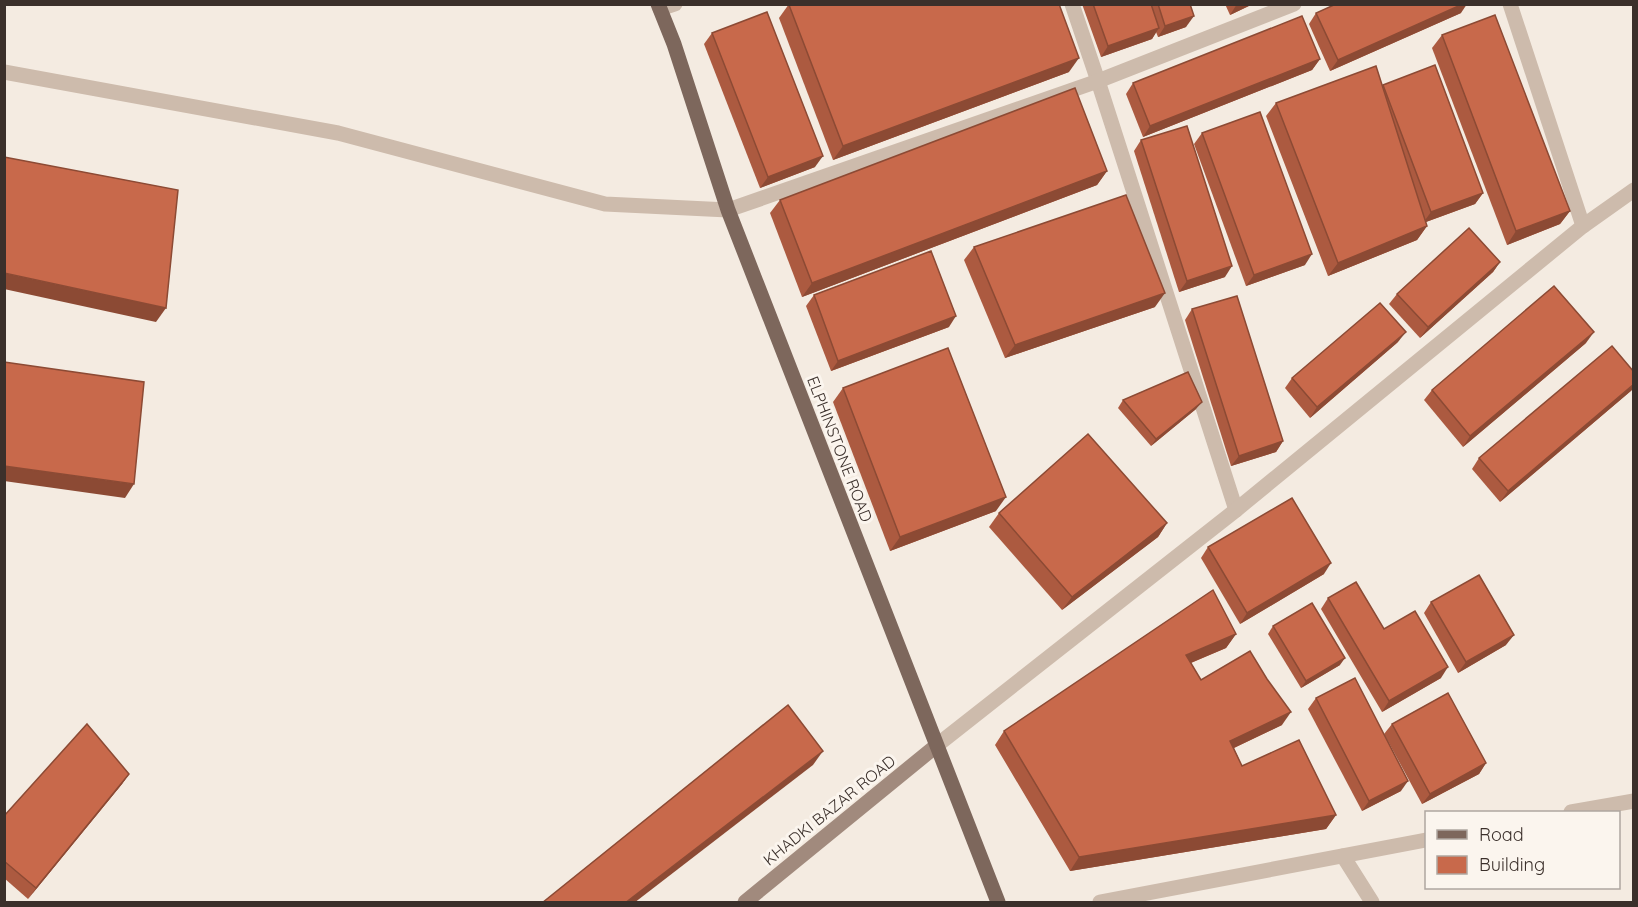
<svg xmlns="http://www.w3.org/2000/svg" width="1638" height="907" viewBox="0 0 1638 907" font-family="Quicksand,sans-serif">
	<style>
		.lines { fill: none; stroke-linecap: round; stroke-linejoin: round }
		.minor { stroke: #cdbbac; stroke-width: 15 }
		.secondary { stroke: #a18a7d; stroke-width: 15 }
		.primary { stroke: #7d675c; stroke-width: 15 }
		.wall { fill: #ac5a40 }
		.shaded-wall { fill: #8c4a34 }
		.building { fill: #c8694b; stroke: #8c4a34; stroke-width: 1.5 }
		.labels { text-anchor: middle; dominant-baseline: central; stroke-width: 6; stroke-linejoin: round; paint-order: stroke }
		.street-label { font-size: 16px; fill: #3b302b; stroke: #fbf5ee }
	</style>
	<rect width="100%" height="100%" fill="#f4ebe1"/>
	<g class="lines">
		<g class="minor">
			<polyline points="1072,4 1098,81 1236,510"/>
			<polyline points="1510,4 1583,226"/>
			<polyline points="660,9 675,4"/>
			<polyline points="4,72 338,133 605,204 728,210 1098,81 1294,4"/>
			<polyline points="936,746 1236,510 1583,226 1634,190"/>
			<polyline points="1571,812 1634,801"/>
			<polyline points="1343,856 1372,902"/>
			<polyline points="1100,902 1426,840"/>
		</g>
		<polyline class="secondary" points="745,902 936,746"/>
		<polyline class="primary" points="658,4 674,44 728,210 998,902"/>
	</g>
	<g class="wall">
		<polygon points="789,4 1069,72 833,160 779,18"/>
		<polygon points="1082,4 1190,4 1186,27 1158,37 1156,32 1152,39 1101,57"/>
		<polygon points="1225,4 1253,4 1230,15"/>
		<polygon points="1316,13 1461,13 1330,71 1309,24"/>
		<polygon points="712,33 815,167 760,188 704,44"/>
		<polygon points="1442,35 1570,211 1560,224 1507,245 1432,48"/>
		<polygon points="1320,59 1312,70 1143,137 1126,94 1133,83"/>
		<polygon points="1383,85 1483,193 1475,204 1426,222 1427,226 1417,240 1328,276 1266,116 1276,103"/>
		<polygon points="1202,133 1305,265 1246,286 1194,144"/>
		<polygon points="1141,140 1225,277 1179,292 1134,151"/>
		<polygon points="1107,171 1097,185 802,297 770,213 780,200"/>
		<polygon points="974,247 1155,307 1005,358 964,260"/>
		<polygon points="1500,262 1493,272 1420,338 1389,304 1397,294"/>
		<polygon points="814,295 949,327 831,371 806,306"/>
		<polygon points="1192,309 1283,441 1276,452 1231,466 1185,320"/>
		<polygon points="1398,342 1310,418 1285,388 1292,378"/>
		<polygon points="1586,343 1463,447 1424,400 1432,390"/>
		<polygon points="843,388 996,511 890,551 833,402"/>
		<polygon points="1632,390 1500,502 1472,469 1479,458"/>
		<polygon points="1123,400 1196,409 1151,446 1118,408"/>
		<polygon points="999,513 1167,523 1158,537 1062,610 989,527"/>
		<polygon points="1208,547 1324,574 1240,624 1201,558"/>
		<polygon points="1328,598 1384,629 1441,678 1382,712 1321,609"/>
		<polygon points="1431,602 1506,645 1458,673 1424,613"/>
		<polygon points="1273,626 1340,665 1301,688 1268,634"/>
		<polygon points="1236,634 1226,648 1191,663 1201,680 1282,725 1234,748 1242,766 1336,815 1326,829 1070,871 995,745 1004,731"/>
		<polygon points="1316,698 1401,791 1362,811 1308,709"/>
		<polygon points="1392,724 1486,763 1479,774 1422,804 1384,734"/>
		<polygon points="129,774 122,784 28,899 4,878 4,816"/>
	</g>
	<g class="shaded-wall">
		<polygon points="1237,4 1253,4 1230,15"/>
		<polygon points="1463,4 1467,4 1461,13 1330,71 1338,60"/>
		<polygon points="1194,16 1186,27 1158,37 1165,26"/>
		<polygon points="1159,28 1152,39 1101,57 1108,46"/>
		<polygon points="1079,58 1069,72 833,160 843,146"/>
		<polygon points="1320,59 1312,70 1143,137 1150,126"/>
		<polygon points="823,156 815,167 760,188 768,177"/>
		<polygon points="1107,171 1097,185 802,297 812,283"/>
		<polygon points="1483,193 1475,204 1423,223 1431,212"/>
		<polygon points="1570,211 1560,224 1507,245 1516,231"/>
		<polygon points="1427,226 1417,240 1328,276 1338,263"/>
		<polygon points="1312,254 1305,265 1246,286 1254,275"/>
		<polygon points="1500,262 1493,272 1420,338 1428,327"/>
		<polygon points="1232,266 1225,277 1179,292 1187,281"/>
		<polygon points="4,273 166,308 156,322 4,289"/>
		<polygon points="1165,293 1155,307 1005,358 1015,345"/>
		<polygon points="956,316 949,327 831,371 838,361"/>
		<polygon points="1406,332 1398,342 1310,418 1317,407"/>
		<polygon points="1594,332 1586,343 1463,447 1470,436"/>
		<polygon points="1634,384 1634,388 1632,390 1500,502 1508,491"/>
		<polygon points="1202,402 1196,409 1151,446 1156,439"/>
		<polygon points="1283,441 1276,452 1231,466 1239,456"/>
		<polygon points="4,466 134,484 125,498 4,481"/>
		<polygon points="1006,497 996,511 890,551 900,537"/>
		<polygon points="1167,523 1158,537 1062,610 1072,597"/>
		<polygon points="1331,563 1324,574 1240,624 1247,613"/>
		<polygon points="1236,634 1226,648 1176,669 1186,655"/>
		<polygon points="1514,635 1506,645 1458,673 1466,662"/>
		<polygon points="1345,658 1340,665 1301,688 1306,681"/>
		<polygon points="1448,667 1441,678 1382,712 1389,701"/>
		<polygon points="1291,712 1282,725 1221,754 1230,741"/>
		<polygon points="823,751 813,765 634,903 625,903"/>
		<polygon points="1486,763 1479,774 1422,804 1430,794"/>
		<polygon points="129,774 122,784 28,899 36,888"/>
		<polygon points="1408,781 1401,791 1362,811 1369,801"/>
		<polygon points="1336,815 1326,829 1070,871 1079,857"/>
	</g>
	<g class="building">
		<polygon points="1059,4 1079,58 843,146 789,5"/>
		<polygon points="1093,4 1151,4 1159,28 1108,46"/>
		<polygon points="1158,4 1190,4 1194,16 1165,26"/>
		<polygon points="1336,4 1463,4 1338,60 1316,13"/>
		<polygon points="767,12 823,156 768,177 712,33"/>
		<polygon points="1495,15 1570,211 1516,231 1442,35"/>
		<polygon points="1302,16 1320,59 1150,126 1133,83"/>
		<polygon points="1435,65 1483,193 1431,212 1383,85"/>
		<polygon points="1376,66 1427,226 1338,263 1276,103"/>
		<polygon points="1075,88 1107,171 812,283 780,200"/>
		<polygon points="1260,112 1312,254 1254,275 1202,133"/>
		<polygon points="1187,126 1232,266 1187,281 1141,140"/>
		<polygon points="4,157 178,190 166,308 4,273"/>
		<polygon points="1126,195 1165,293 1015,345 974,247"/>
		<polygon points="1469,228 1500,262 1428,327 1397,294"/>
		<polygon points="931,251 956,316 838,361 814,295"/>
		<polygon points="1554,286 1594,332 1470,436 1432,390"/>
		<polygon points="1237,296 1283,441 1239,456 1192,309"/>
		<polygon points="1380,303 1406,332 1317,407 1292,378"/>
		<polygon points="1612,346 1634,372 1634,384 1508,491 1479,458"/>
		<polygon points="948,348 1006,497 900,537 843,388"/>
		<polygon points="4,362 144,382 134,484 4,466"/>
		<polygon points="1188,372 1202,402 1156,439 1123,400"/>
		<polygon points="1088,434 1167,523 1072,597 999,513"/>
		<polygon points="1292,498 1331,563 1247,613 1208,547"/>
		<polygon points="1479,575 1514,635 1466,662 1431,602"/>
		<polygon points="1356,582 1384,629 1415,611 1448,667 1389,701 1328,598"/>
		<polygon points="1213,590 1236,634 1186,655 1201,680 1250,651 1267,679 1291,712 1230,741 1242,766 1299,740 1336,815 1079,857 1004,731"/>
		<polygon points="1312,603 1345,658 1306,681 1273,626"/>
		<polygon points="1355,678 1408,781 1369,801 1316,698"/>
		<polygon points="1448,693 1486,763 1430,794 1392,724"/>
		<polygon points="788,705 823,751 625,903 542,903"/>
		<polygon points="87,724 129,774 36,888 4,861 4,816"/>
	</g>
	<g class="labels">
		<g class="street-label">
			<text transform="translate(840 449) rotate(69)">ELPHINSTONE ROAD</text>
			<text transform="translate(829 810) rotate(-39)">KHADKI BAZAR ROAD</text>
		</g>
	</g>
	<rect width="1638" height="907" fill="none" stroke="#3b302b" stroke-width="12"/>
	<rect x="1425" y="811" width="195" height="78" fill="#fbf5ee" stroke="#aea6a0" stroke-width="1.5"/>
	<rect x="1437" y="830" width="30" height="9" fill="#7d675c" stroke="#aea6a0" stroke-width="1.5"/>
	<text x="1479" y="841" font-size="18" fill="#3b302b">Road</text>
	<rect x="1437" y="856" width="30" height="18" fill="#c8694b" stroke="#aea6a0" stroke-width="1.5"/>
	<text x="1479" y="871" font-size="18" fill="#3b302b">Building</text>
</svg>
